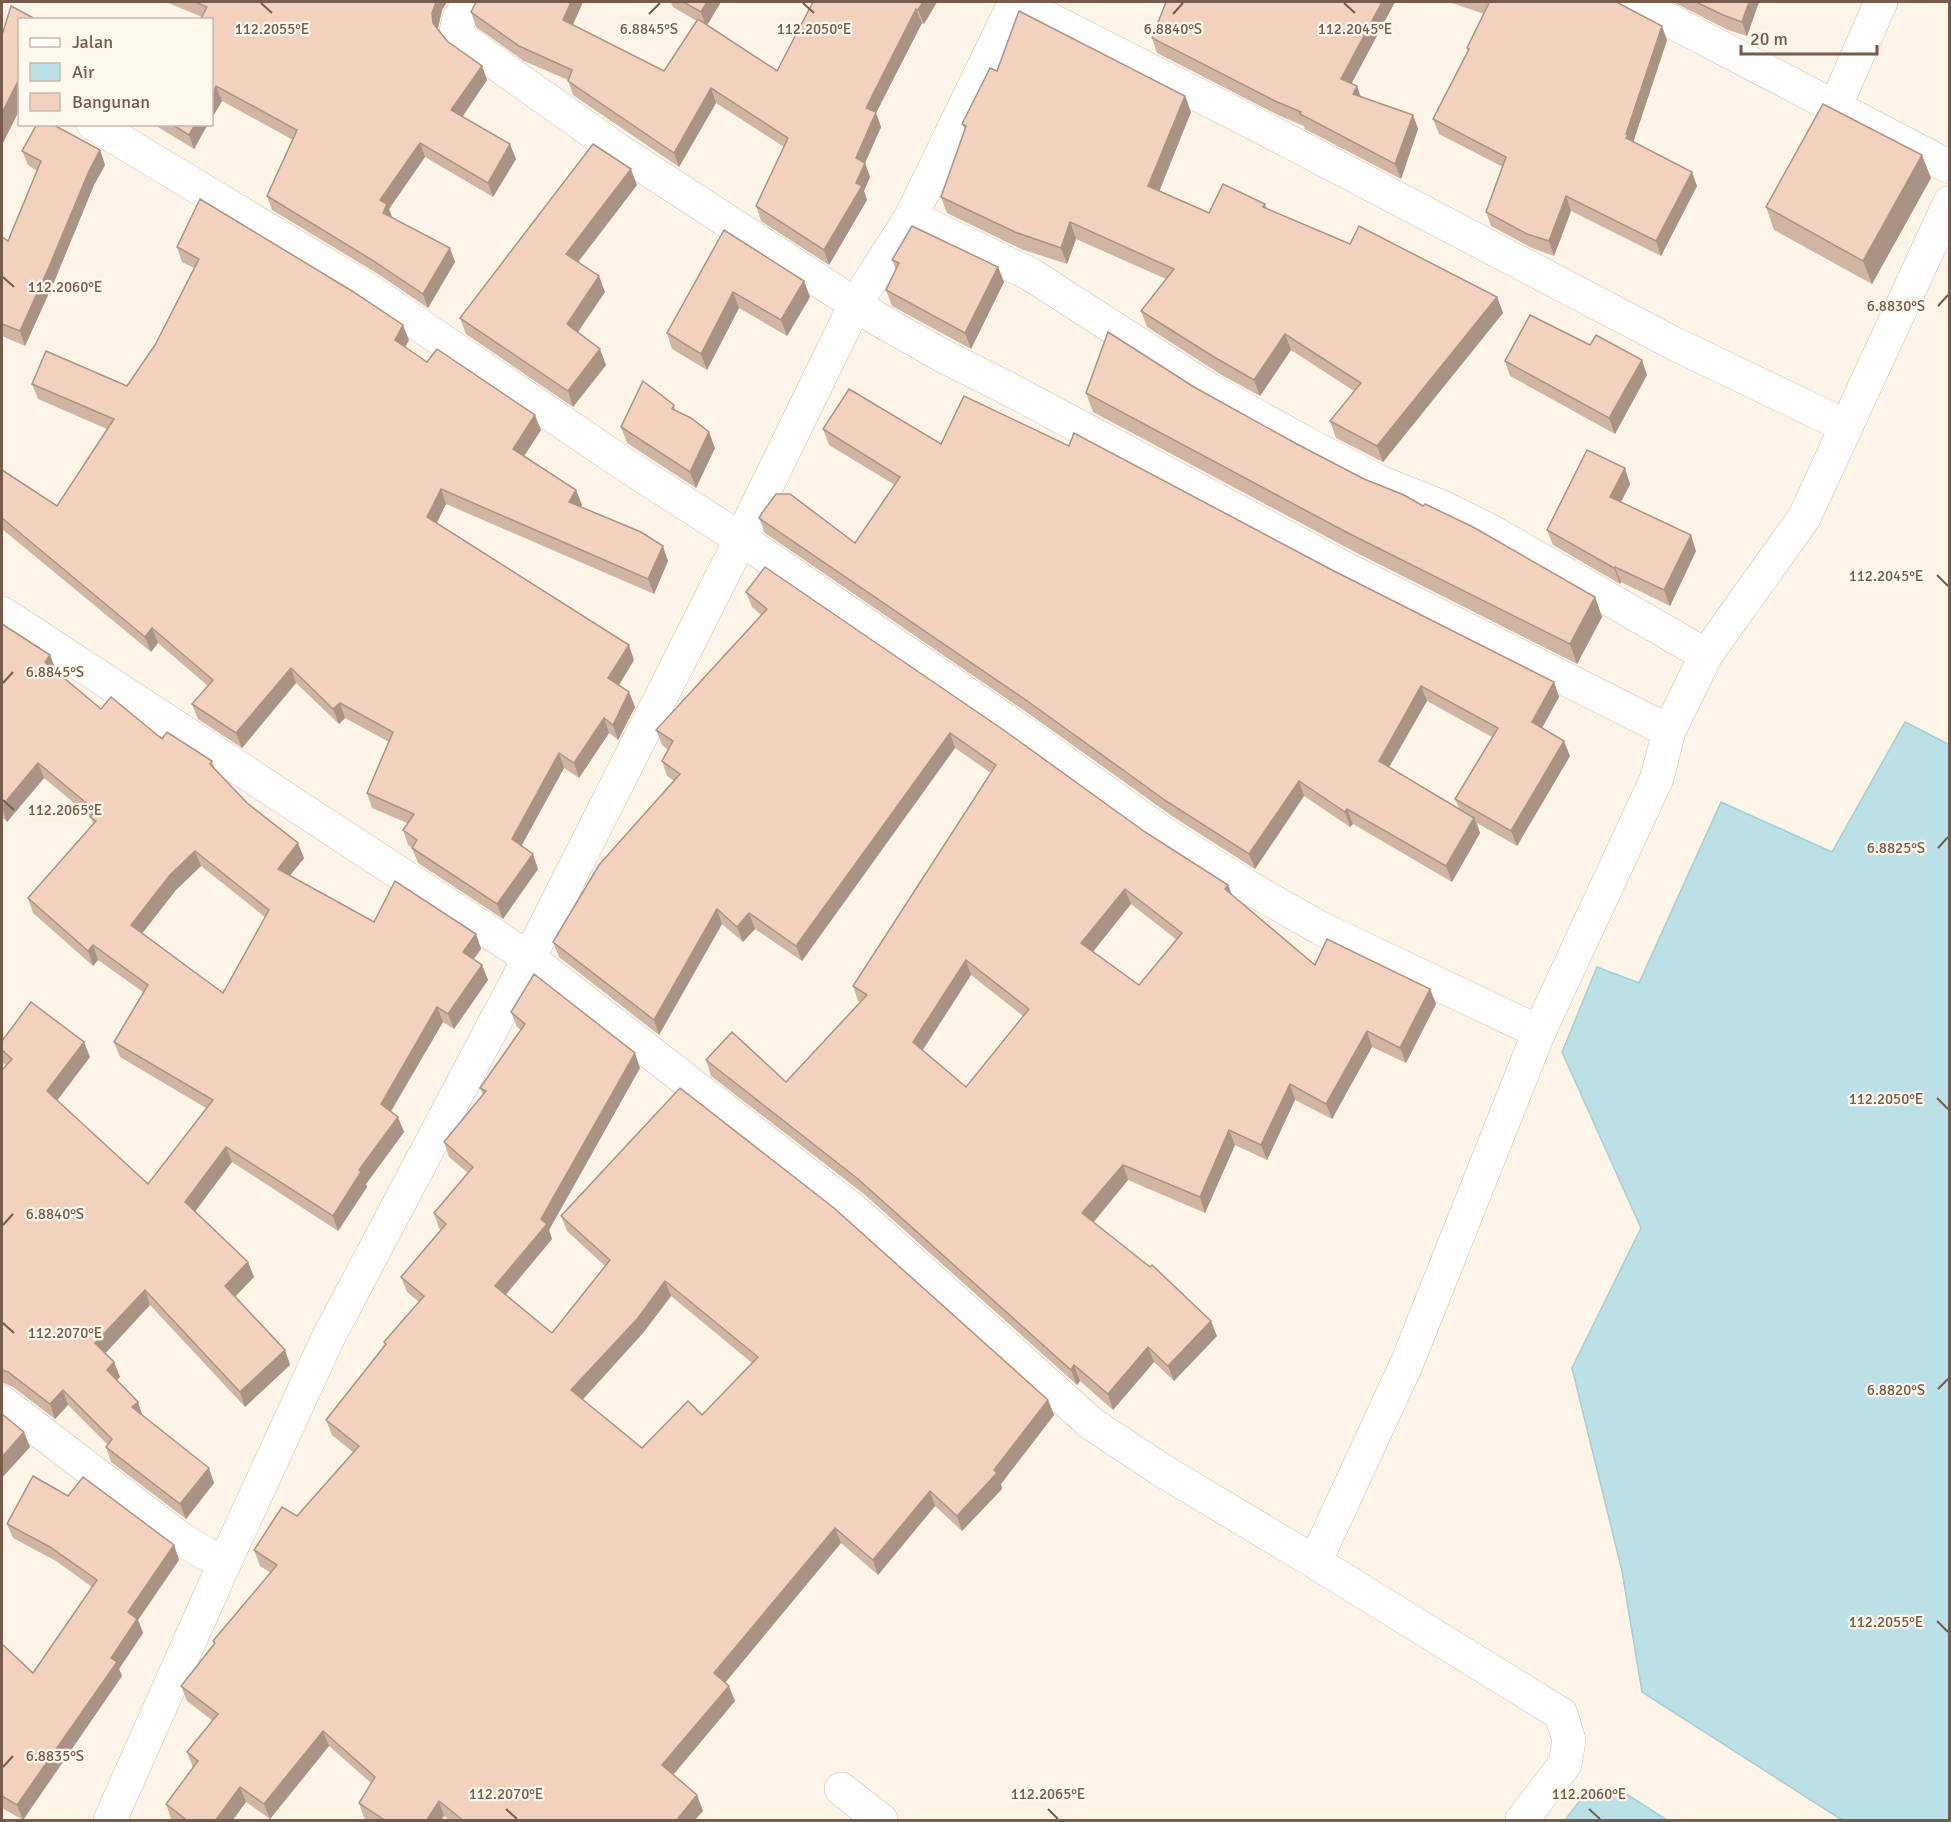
<svg xmlns="http://www.w3.org/2000/svg" width="1951" height="1822" viewBox="0 0 1951 1822" font-family="Signika,sans-serif">
	<style>
		.water { fill: #bbe0e6; stroke: #a1d0d8; stroke-width: 1.5 }
		.lines { fill: none; stroke-linecap: round; stroke-linejoin: round }
		.minor-casing { stroke: #d0beaf; stroke-width: 34 }
		.minor { stroke: #fff; stroke-width: 33 }
		.wall { fill: #d0b5a3; fill-rule: evenodd }
		.shaded-wall { fill: #a99385 }
		.building { fill: #f2d2be; stroke: #a99385; stroke-width: 1.5; fill-rule: evenodd }
		.ticks { fill: none; stroke: #765a4b; stroke-width: 2 }
		.ticks-label { font-size: 15px; text-anchor: middle; fill: #765a4b; stroke: #fff8ed; stroke-width: 4.5; stroke-linejoin: round; paint-order: stroke }
	</style>
	<rect width="100%" height="100%" fill="#fcf4e7"/>
	<g class="water">
		<polygon points="1905,722 1950,745 1949,1820 1842,1820 1642,1692 1622,1571 1572,1368 1641,1228 1562,1052 1597,967 1639,983 1721,802 1832,852"/>
		<polygon points="1617,1788 1667,1820 1565,1820 1585,1794"/>
	</g>
	<g class="lines">
		<defs>
			<g id="minor">
				<polyline points="468,2 459,19 456,32 463,40 618,150 881,321 943,356 1009,389 1346,569 1669,731 1657,778 1539,1032 1407,1363 1315,1562"/>
				<polyline points="1016,2 1267,130 1675,344 1846,426"/>
				<polyline points="1634,2 1950,167"/>
				<polyline points="1835,107 1881,2"/>
				<polyline points="93,124 368,290 630,468 741,539 1021,731 1161,832 1248,887 1320,928 1539,1032"/>
				<polyline points="911,217 1030,274 1210,390 1311,446 1380,482 1440,506 1489,530 1706,655 1804,518 1950,202"/>
				<polyline points="2,613 529,958 852,1209 1092,1424 1160,1469 1315,1562 1561,1714 1569,1740 1565,1764 1522,1820"/>
				<polyline points="1669,731 1706,655"/>
				<polyline points="2,1402 181,1539 206,1554 225,1562"/>
				<polyline points="841,1789 881,1820"/>
				<polyline points="110,1820 225,1562 328,1338 529,958 741,539 856,303 911,217 1015,2"/>
			</g>
		</defs>
		<use href="#minor" class="minor-casing"/>
		<use href="#minor" class="minor"/>
	</g>
	<g class="wall">
		<polygon points="166,2 447,2 442,10 438,29 447,41 482,66 487,80 462,116 516,159 493,197 425,157 389,209 392,218 455,262 428,308 378,274 272,210 267,196 293,140 222,101 212,118 212,20 202,17"/>
		<polygon points="583,2 573,25 664,71 697,21 673,7 671,3 669,2 721,2 707,25 777,71 813,2 937,2 924,24 922,23 876,113 881,127 865,163 870,177 864,191 867,200 829,265 761,221 756,206 784,147 716,103 679,167 573,95 568,80 524,61 476,27 471,12"/>
		<polygon points="1395,2 1351,84 1357,86 1361,97 1413,115 1418,129 1401,179 1305,129 1304,126 1280,116 1157,53 1152,38"/>
		<polygon points="1449,2 1617,2 1667,40 1633,142 1697,186 1661,256 1571,211 1554,256 1532,248 1491,226 1486,212 1503,167 1439,134 1433,119 1468,51 1467,48 1484,14"/>
		<polygon points="1673,2 1759,2 1747,36 1728,30"/>
		<polygon points="997,71 1185,96 1191,112 1159,191 1209,213 1265,204 1267,209 1350,244 1497,297 1503,313 1383,462 1336,438 1330,421 1354,391 1291,350 1260,396 1220,374 1147,327 1141,311 1166,279 1076,239 1067,264 1021,249 947,213 941,197 965,130 962,124"/>
		<polygon points="153,124 208,124 194,149"/>
		<polygon points="100,150 105,165 94,185 54,282 25,346 2,336 2,237 8,241 37,171 28,165 22,151"/>
		<polygon points="1931,178 1872,284 1774,230 1766,207"/>
		<polygon points="637,185 578,262 605,292 578,332 606,365 573,407 466,334 460,318"/>
		<polygon points="724,230 804,281 810,297 787,336 739,308 707,370 672,349 667,333"/>
		<polygon points="177,247 409,340 405,347 427,362 541,430 524,456 576,490 582,505 581,507 668,561 654,594 446,504 437,523 634,660 619,685 629,692 635,707 618,740 609,733 579,778 564,768 521,846 538,869 503,919 418,863 412,848 408,845 403,830 407,823 372,808 367,793 389,742 345,718 339,724 296,683 242,748 198,719 192,704 208,686 158,643 151,652 2,529 2,470 57,506 107,429 38,399 32,384 127,386 155,345 194,268 182,262"/>
		<polygon points="892,260 998,267 1004,282 971,349 892,306 886,290 896,270"/>
		<polygon points="1505,361 1647,375 1615,434 1510,376"/>
		<polygon points="1194,387 1295,443 1364,479 1423,506 1595,597 1602,617 1577,664 1355,552 1093,412 1086,393"/>
		<polygon points="674,405 676,411 715,448 696,488 627,443 621,427"/>
		<path d="M823 429 941 444 1332 570 1554 682 1559 697 1542 728 1570 756 1517 846 1477 823 1480 833 1452 882 1353 824 1350 827 1304 796 1255 869 1172 816 1032 716 765 533 759 518 855 543 895 485 829 445ZM1427 701 1492 737 1455 799 1459 808 1389 767Z"/>
		<polygon points="1630,484 1621,502 1696,551 1670,606 1621,582 1620,584 1553,545 1547,530"/>
		<path d="M746 592 1145 832 1228 885 1232 895 1315 965 1430 989 1436 1004 1406 1063 1372 1047 1332 1119 1295 1100 1267 1160 1235 1145 1205 1213 1128 1180 1093 1222 1217 1336 1174 1381 1154 1362 1113 1410 1080 1381 1077 1385 864 1194 711 1076 706 1060 786 1082 860 1002 858 1001 853 986 991 773 955 748 802 961 755 929 743 942 722 924 659 1035 559 957 553 942 674 781 667 776 662 761 668 750 662 745 656 730 761 615 752 607ZM1131 904 1177 940 1139 985 1093 952ZM971 975 1023 1016 966 1087 923 1050Z"/>
		<path d="M2 624 50 655 55 671 101 709 162 739 212 761 215 770 247 803 304 858 290 876 374 922 476 934 481 949 474 959 482 965 488 980 454 1029 443 1022 391 1112 404 1132 366 1184 367 1187 338 1231 232 1162 195 1211 248 1262 254 1277 235 1296 285 1350 290 1365 245 1407 150 1305 105 1353 114 1362 120 1377 117 1380 143 1416 214 1483 186 1519 111 1462 106 1447 108 1445 68 1405 55 1419 13 1387 4 1383 2 1384V1070L6 1065 2 1062V1041L90 1057 57 1100 148 1184 206 1108 120 1057 114 1042 143 992 98 960 93 966 33 913 28 898 93 824 91 817 44 778 7 822 2 817ZM201 866 265 917 223 993 142 933 176 890Z"/>
		<path d="M511 1012 640 1068 549 1230 552 1239 506 1295 552 1333 605 1266 567 1231 561 1216 1048 1400 1054 1415 1001 1484 1002 1489 962 1531 935 1506 878 1575 841 1543 725 1682 735 1701 673 1775 703 1811 694 1821H450L444 1816 441 1821H368L364 1818 359 1803 371 1783 329 1746 270 1819 246 1802 232 1821H173L171 1819 166 1804 193 1768 187 1752 213 1721 187 1701 181 1686 214 1644 213 1641 271 1573 260 1566 254 1550 297 1516 354 1453 332 1435 326 1420 385 1345 384 1342 419 1302 407 1292 401 1277 441 1230 439 1228 434 1213 468 1173 449 1157 444 1142 483 1095 480 1088 521 1030 517 1027ZM671 1296 752 1363 702 1415 642 1448 582 1399 643 1333Z"/>
		<polygon points="68,1496 174,1545 179,1560 138,1620 143,1633 119,1669 122,1676 23,1820 2,1808 2,1644 33,1673 92,1587 56,1561 13,1538 7,1524"/>
	</g>
	<g class="shaded-wall">
		<polygon points="436,2 447,2 442,10 438,28 438,37 433,23 432,13"/>
		<polygon points="571,2 583,2 568,35 563,20"/>
		<polygon points="707,2 721,2 706,27 701,12"/>
		<polygon points="923,2 937,2 924,24 918,10"/>
		<polygon points="1382,2 1395,2 1346,94 1341,79"/>
		<polygon points="1749,2 1759,2 1747,36 1742,22"/>
		<polygon points="916,9 922,23 876,113 881,127 865,163 870,177 864,191 867,200 829,265 824,250 856,183 856,158 866,108"/>
		<polygon points="1662,26 1667,40 1632,146 1632,153 1626,134"/>
		<polygon points="482,66 487,80 457,125 451,110"/>
		<polygon points="20,77 20,109 2,145 2,113"/>
		<polygon points="216,86 222,101 212,118 212,95"/>
		<polygon points="1357,86 1362,101 1353,94"/>
		<polygon points="711,88 716,103 679,167 674,153"/>
		<polygon points="1185,96 1191,112 1155,202 1148,186"/>
		<polygon points="1413,115 1418,129 1401,179 1395,164"/>
		<polygon points="195,124 208,124 194,149 189,135"/>
		<polygon points="420,143 425,157 389,209 393,219 383,213 380,200"/>
		<polygon points="510,144 516,159 493,197 488,183"/>
		<polygon points="100,150 105,165 94,185 54,282 25,346 20,331 89,171"/>
		<polygon points="1922,155 1931,178 1872,284 1863,261"/>
		<polygon points="631,169 637,185 572,270 566,254"/>
		<polygon points="1692,172 1697,186 1661,256 1656,241"/>
		<polygon points="1566,196 1571,211 1554,256 1549,241"/>
		<polygon points="1070,222 1076,239 1067,264 1061,248"/>
		<polygon points="450,248 455,262 428,308 423,294"/>
		<polygon points="998,267 1004,282 971,349 965,333"/>
		<polygon points="599,276 605,292 573,339 567,324"/>
		<polygon points="804,281 810,297 787,336 781,320"/>
		<polygon points="733,292 739,308 707,370 701,354"/>
		<polygon points="1497,297 1503,313 1383,462 1377,446"/>
		<polygon points="403,325 409,340 400,356 395,340"/>
		<polygon points="1285,334 1291,350 1260,396 1254,380"/>
		<polygon points="600,349 606,365 573,407 568,391"/>
		<polygon points="1642,360 1647,375 1615,434 1609,418"/>
		<polygon points="535,415 541,430 519,464 513,449"/>
		<polygon points="709,432 715,448 696,488 690,472"/>
		<polygon points="1625,468 1630,484 1616,512 1610,497"/>
		<polygon points="441,489 446,504 432,532 427,517"/>
		<polygon points="576,490 582,505 574,517 569,502"/>
		<polygon points="1691,535 1696,551 1670,606 1664,590"/>
		<polygon points="663,546 668,561 654,594 648,579"/>
		<polygon points="1615,567 1621,582 1620,584 1614,568"/>
		<polygon points="1595,597 1602,617 1577,664 1570,644"/>
		<polygon points="152,628 158,643 151,652 145,637"/>
		<polygon points="629,645 634,660 614,693 608,678"/>
		<polygon points="50,655 56,670 50,677 45,662"/>
		<polygon points="291,668 296,683 242,748 236,733"/>
		<polygon points="1554,682 1559,697 1537,737 1532,722"/>
		<polygon points="1421,686 1427,701 1384,776 1379,761"/>
		<polygon points="629,692 635,707 618,740 613,725"/>
		<polygon points="340,703 345,718 339,724 333,709"/>
		<polygon points="604,718 609,733 579,778 574,763"/>
		<polygon points="950,733 955,748 802,961 796,946"/>
		<polygon points="1564,741 1570,756 1517,846 1511,831"/>
		<polygon points="559,753 564,768 517,854 512,839"/>
		<polygon points="38,763 44,778 7,822 2,807"/>
		<polygon points="1299,781 1304,796 1255,869 1249,854"/>
		<polygon points="1347,809 1353,824 1350,827 1345,812"/>
		<polygon points="1474,818 1480,833 1452,882 1446,866"/>
		<polygon points="298,843 304,858 283,884 278,869"/>
		<polygon points="195,851 201,866 176,890 137,940 131,925 170,875"/>
		<polygon points="533,854 538,869 503,919 497,904"/>
		<polygon points="1228,885 1234,900 1225,889"/>
		<polygon points="1125,889 1131,904 1087,959 1081,943"/>
		<polygon points="717,909 722,924 659,1035 654,1020"/>
		<polygon points="749,913 755,929 743,942 737,927"/>
		<polygon points="476,934 481,949 468,967 463,952"/>
		<polygon points="93,945 98,960 93,966 88,951"/>
		<polygon points="966,960 971,975 918,1057 913,1042"/>
		<polygon points="482,965 488,980 454,1029 448,1014"/>
		<polygon points="1430,989 1436,1004 1406,1063 1400,1048"/>
		<polygon points="437,1007 443,1022 386,1119 381,1104"/>
		<polygon points="1367,1031 1372,1047 1332,1119 1326,1104"/>
		<polygon points="84,1042 90,1057 53,1106 47,1091"/>
		<polygon points="635,1053 640,1068 549,1230 552,1239 500,1301 495,1286 541,1219"/>
		<polygon points="1290,1084 1295,1100 1267,1160 1261,1145"/>
		<polygon points="398,1117 404,1132 366,1184 367,1187 338,1231 333,1216 359,1170"/>
		<polygon points="1229,1130 1235,1145 1205,1213 1200,1197"/>
		<polygon points="226,1147 232,1162 191,1217 185,1202"/>
		<polygon points="1123,1165 1128,1180 1088,1229 1082,1213"/>
		<polygon points="248,1262 254,1277 231,1301 225,1286"/>
		<polygon points="665,1281 671,1296 643,1333 577,1406 571,1390"/>
		<polygon points="145,1290 150,1305 101,1358 95,1343"/>
		<polygon points="1211,1321 1217,1336 1174,1381 1168,1366"/>
		<polygon points="1148,1347 1154,1362 1113,1410 1108,1394"/>
		<polygon points="285,1350 290,1365 245,1407 240,1392"/>
		<polygon points="114,1362 120,1377 112,1385 107,1370"/>
		<polygon points="1074,1365 1080,1381 1077,1385 1071,1370"/>
		<polygon points="63,1390 68,1405 55,1419 50,1404"/>
		<polygon points="1048,1400 1054,1415 1001,1484 1002,1489 962,1531 957,1516 994,1470"/>
		<polygon points="138,1402 143,1417 132,1407"/>
		<polygon points="24,1432 30,1447 2,1478 2,1457"/>
		<polygon points="209,1468 214,1483 186,1519 180,1504"/>
		<polygon points="930,1491 935,1506 878,1575 873,1560"/>
		<polygon points="835,1528 841,1543 720,1689 714,1673"/>
		<polygon points="174,1545 179,1560 138,1620 143,1633 119,1669 122,1676 23,1820 17,1805 111,1658 128,1612"/>
		<polygon points="729,1686 735,1701 668,1781 662,1765"/>
		<polygon points="323,1731 329,1746 270,1819 264,1804"/>
		<polygon points="240,1787 246,1802 232,1821 215,1821"/>
		<polygon points="697,1795 703,1811 694,1821 676,1821"/>
		<polygon points="439,1801 444,1816 441,1821 426,1821"/>
	</g>
	<g class="building">
		<polygon points="195,2 436,2 432,13 433,23 447,41 482,66 451,110 510,144 488,183 420,143 380,200 387,204 383,213 450,248 423,294 372,260 267,196 297,130 216,86 212,95 212,20 200,20 207,7"/>
		<polygon points="476,2 571,2 563,20 664,71 698,19 777,71 813,2 923,2 918,10 916,9 866,108 876,112 856,158 865,163 856,183 862,186 824,250 756,206 788,138 711,88 674,153 568,81 572,70 519,46 471,12"/>
		<polygon points="683,2 707,2 701,12"/>
		<polygon points="1166,2 1382,2 1341,79 1357,86 1353,94 1413,115 1395,164 1300,114 1301,112 1275,101 1152,38"/>
		<polygon points="1485,2 1617,2 1620,4 1662,26 1626,134 1628,135 1626,138 1692,172 1656,241 1566,196 1549,241 1527,234 1486,212 1506,157 1433,119 1469,49 1467,48 1489,3"/>
		<polygon points="1696,2 1749,2 1742,22 1723,15"/>
		<polygon points="11,6 37,20 20,20 20,77 2,113 2,35"/>
		<polygon points="1019,11 1185,96 1148,186 1209,213 1223,184 1265,204 1263,207 1350,244 1359,226 1497,297 1377,446 1330,421 1361,383 1285,334 1254,380 1214,357 1141,311 1174,269 1070,222 1061,248 1015,232 941,197 966,126 962,124 990,68 997,71"/>
		<polygon points="1823,104 1922,155 1863,261 1766,207"/>
		<polygon points="37,124 52,124 100,150 89,171 49,267 20,331 2,324 2,237 8,241 41,161 22,151"/>
		<polygon points="171,124 195,124 189,135"/>
		<polygon points="593,144 631,169 566,254 599,276 567,324 600,349 568,391 460,318"/>
		<polygon points="200,199 352,291 403,325 395,340 427,362 437,349 535,415 513,449 576,490 569,502 641,532 663,546 648,579 441,489 427,517 629,645 608,678 629,692 613,725 604,718 574,763 559,753 512,839 533,854 497,904 412,848 417,840 403,830 414,814 367,793 393,732 340,703 333,709 291,668 236,733 192,704 213,680 152,628 145,637 2,518 2,470 57,506 114,419 32,384 46,351 127,386 155,345 199,259 177,247"/>
		<polygon points="912,226 998,267 965,333 886,290 899,263 892,260"/>
		<polygon points="724,230 804,281 781,320 733,292 701,354 667,333"/>
		<polygon points="1530,315 1590,345 1596,335 1642,360 1609,418 1505,361"/>
		<polygon points="1108,332 1194,387 1295,443 1364,479 1404,495 1423,506 1425,504 1473,527 1595,597 1570,644 1348,533 1086,393"/>
		<polygon points="643,381 674,405 672,409 691,418 709,432 690,472 621,427"/>
		<polygon points="849,389 941,444 964,396 1069,446 1074,433 1332,570 1554,682 1532,722 1564,741 1511,831 1455,799 1498,728 1421,686 1379,761 1474,818 1446,866 1347,809 1345,812 1299,781 1249,854 1166,801 1026,700 759,518 762,513 776,494 790,494 855,543 900,477 823,429"/>
		<polygon points="1587,450 1625,468 1610,497 1691,535 1664,590 1615,567 1614,568 1547,530"/>
		<path d="M765 567 1005 731 1145 832 1228 885 1225 889 1315 965 1327 939 1430 989 1400 1048 1367 1031 1326 1104 1290 1084 1261 1145 1229 1130 1200 1197 1123 1165 1082 1213 1150 1267 1152 1265 1211 1321 1168 1366 1148 1347 1108 1394 1074 1365 1071 1370 858 1179 706 1060 732 1032 786 1082 867 995 853 986 996 765 950 733 796 946 749 913 737 927 717 909 654 1020 553 942 599 865 680 774 662 761 673 741 656 730 767 609 746 592ZM1125 889 1182 933 1139 985 1081 943ZM966 960 1029 1009 966 1087 913 1042Z"/>
		<path d="M2 624 50 655 45 662 101 709 111 697 162 739 167 732 212 761 210 764 247 803 298 843 278 869 374 922 395 881 476 934 463 952 482 965 448 1014 437 1007 381 1104 398 1117 359 1170 361 1172 333 1216 226 1147 185 1202 248 1262 225 1286 285 1350 240 1392 145 1290 95 1343 114 1362 107 1370 138 1402 132 1407 209 1468 180 1504 106 1447 112 1439 63 1390 50 1404 8 1372 2 1370V1070L12 1059 2 1050V1041L31 1002 84 1042 47 1091 148 1184 213 1100 114 1042 148 985 93 945 88 951 28 898 96 821 90 817 96 811 38 763 2 806ZM195 851 269 910 223 993 131 925 170 875Z"/>
		<path d="M534 974 635 1053 541 1219 547 1224 495 1286 552 1333 610 1260 561 1216 680 1088 834 1208 1048 1400 994 1470 997 1473 957 1516 930 1491 873 1560 835 1528 714 1673 729 1686 662 1765 697 1795 676 1821H464L439 1801 426 1821H386L359 1803 375 1777 323 1731 264 1804 240 1787 215 1821H188L166 1804 198 1761 187 1752 218 1714 181 1686 215 1643 213 1641 277 1565 254 1550 282 1507 297 1516 359 1446 326 1420 386 1344 384 1342 424 1296 401 1277 446 1224 434 1213 473 1167 444 1142 486 1091 480 1088 525 1024 511 1012ZM665 1281 758 1357 702 1415 688 1401 642 1448 571 1390 638 1318Z"/>
		<polygon points="2,1414 24,1432 2,1457"/>
		<polygon points="33,1476 68,1496 83,1477 174,1545 128,1612 137,1619 111,1658 117,1662 17,1805 2,1796 2,1644 33,1673 97,1580 50,1547 7,1524"/>
	</g>
	<path class="ticks" d="M261 3 272 13M803 3 814 13M1344 3 1355 13M649 14 660 3M1173 14 1183 3M3 277 14 287M1938 306 1948 295M1937 575 1948 586M3 683 13 672M3 800 14 810M1938 848 1948 837M1937 1098 1948 1109M3 1225 13 1214M3 1323 14 1333M1938 1389 1948 1379M1937 1621 1948 1632M3 1767 13 1756M506 1809 517 1819M1048 1809 1058 1819M1589 1809 1600 1819"/>
	<g class="ticks-label">
		<text x="272" y="34">112.2055°E</text>
		<text x="814" y="34">112.2050°E</text>
		<text x="1355" y="34">112.2045°E</text>
		<text x="649" y="34">6.8845°S</text>
		<text x="1173" y="34">6.8840°S</text>
		<text x="65" y="292">112.2060°E</text>
		<text x="1896" y="311">6.8830°S</text>
		<text x="1886" y="581">112.2045°E</text>
		<text x="55" y="677">6.8845°S</text>
		<text x="65" y="815">112.2065°E</text>
		<text x="1896" y="853">6.8825°S</text>
		<text x="1886" y="1104">112.2050°E</text>
		<text x="55" y="1219">6.8840°S</text>
		<text x="65" y="1338">112.2070°E</text>
		<text x="1896" y="1395">6.8820°S</text>
		<text x="1886" y="1627">112.2055°E</text>
		<text x="55" y="1761">6.8835°S</text>
		<text x="506" y="1799">112.2070°E</text>
		<text x="1048" y="1799">112.2065°E</text>
		<text x="1589" y="1799">112.2060°E</text>
	</g>
	<rect width="1951" height="1822" fill="none" stroke="#765a4b" stroke-width="6"/>
	<rect x="18" y="18" width="195" height="108" fill="#fff8ed" stroke="#c8b9ac" stroke-width="1.5"/>
	<rect x="30" y="38" width="30" height="9" fill="#ffffff" stroke="#c8b9ac" stroke-width="1.5"/>
	<text x="72" y="48" font-size="18" fill="#765a4b">Jalan</text>
	<rect x="30" y="63" width="30" height="18" fill="#bbe0e6" stroke="#c8b9ac" stroke-width="1.5"/>
	<text x="72" y="78" font-size="18" fill="#765a4b">Air</text>
	<rect x="30" y="93" width="30" height="18" fill="#f2d2be" stroke="#c8b9ac" stroke-width="1.5"/>
	<text x="72" y="108" font-size="18" fill="#765a4b">Bangunan</text>
	<path d="M1741 45v9h136v-9" fill="none" stroke="#765a4b" stroke-width="3"/>
	<text x="1750" y="45" font-size="18" fill="#765a4b" stroke="#fff8ed" stroke-width="4.5" paint-order="stroke">20 m</text>
</svg>
